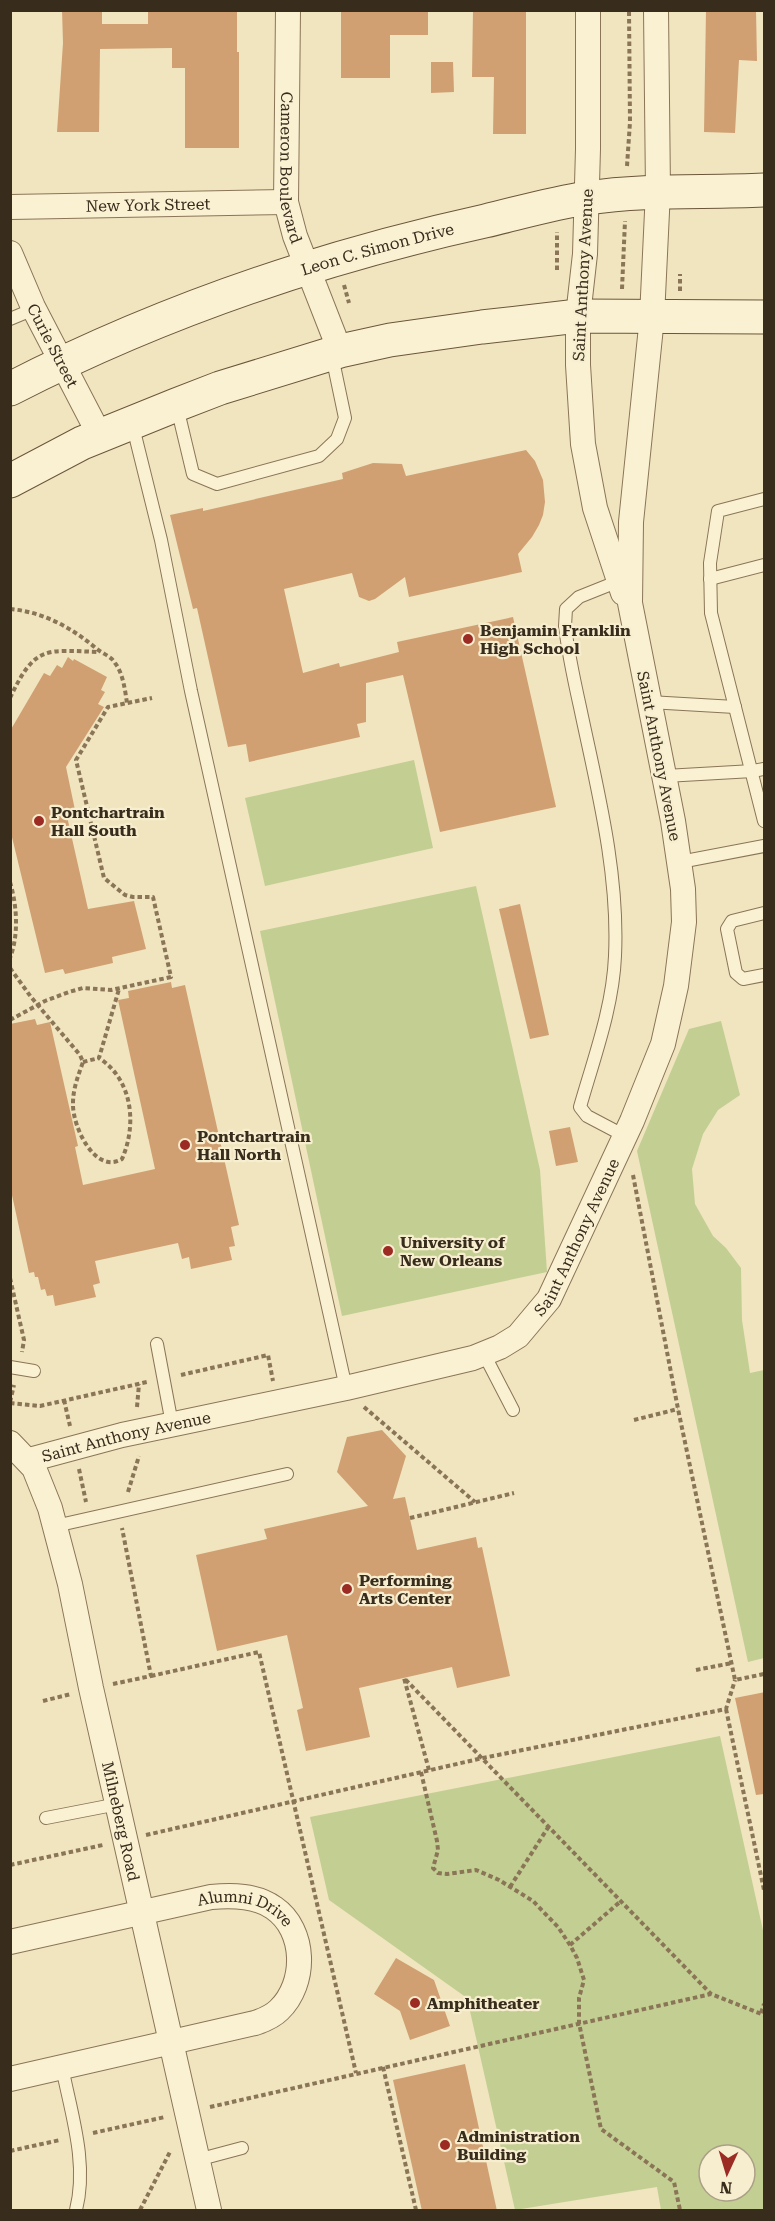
<svg xmlns="http://www.w3.org/2000/svg" width="775" height="2221" viewBox="0 0 775 2221" font-family="'Roboto Serif',serif">
	<style>
		.green { fill: #c3ce93; fill-rule: evenodd }
		.building { fill: #d0a073 }
		.lines { fill: none; stroke-linecap: round; stroke-linejoin: round }
		.service-casing { stroke: #8a7557; stroke-width: 14 }
		.minor-casing { stroke: #8a7557; stroke-width: 26 }
		.secondary-casing { stroke: #6b563a; stroke-width: 35 }
		.path { stroke: #8a7557; stroke-width: 4; stroke-dasharray: 4.5 3; stroke-linecap: butt }
		.service { stroke: #faf1d3; stroke-width: 12 }
		.minor { stroke: #faf1d3; stroke-width: 24 }
		.secondary { stroke: #faf1d3; stroke-width: 33 }
		.poi-dot { fill: #9c2b24; stroke: #f7eecf; stroke-width: 2 }
		.labels { text-anchor: middle; dominant-baseline: central; stroke-width: 4.5; stroke-linejoin: round; paint-order: stroke }
		.street-label { font-size: 16px; fill: #382c1c; stroke: #f7eecf }
		.poi-label { font-size: 16px; font-weight: bold; fill: #382c1c; stroke: #f7eecf; text-anchor: start }
	</style>
	<rect width="100%" height="100%" fill="#f0e5bf"/>
	<g class="green">
		<polygon points="414,760 433,848 265,886 245,798"/>
		<polygon points="476,886 540,1170 547,1272 342,1316 260,931"/>
		<polygon points="721,1021 740,1095 718,1110 703,1134 692,1169 695,1204 713,1236 726,1248 741,1268 742,1320 750,1373 764,1370 764,1658 748,1662 637,1151 689,1029"/>
		<path d="M720 1736 764 1935V2210H661L657 2187 515 2210 467 1998 329 1900 310 1817ZM709 2155H745V2191H709Z"/>
	</g>
	<g class="building">
		<polygon points="62,10 102,10 102,24 148,24 148,11 237,10 237,52 239,52 239,148 185,148 185,68 172,68 172,48 100,49 99,132 57,132 63,43"/>
		<polygon points="341,10 428,12 428,35 390,35 390,78 341,78"/>
		<polygon points="473,10 526,10 526,134 493,134 494,77 472,77"/>
		<polygon points="706,10 756,10 757,61 739,60 735,133 704,132"/>
		<polygon points="431,62 453,62 454,92 431,93"/>
		<polygon points="526,450 535,461 543,480 545,502 543,515 539,525 532,537 518,554 522,572 409,597 405,577 375,599 369,601 359,597 352,573 284,589 303,673 339,663 340,667 399,652 397,642 513,617 556,807 440,832 403,675 366,683 366,722 357,724 360,737 249,762 246,744 228,747 197,608 193,609 170,515 203,508 203,511 343,479 342,473 373,463 402,464 406,476"/>
		<polygon points="68,657 73,661 74,659 107,677 101,690 105,692 98,704 104,707 66,767 75,810 66,812 88,909 134,901 146,949 112,957 113,963 65,974 63,969 45,973 10,829 10,731 44,673 50,676 57,665 62,668"/>
		<polygon points="520,904 549,1035 530,1039 499,909"/>
		<polygon points="171,982 172,988 185,985 239,1225 231,1227 235,1246 229,1247 232,1260 191,1269 189,1257 182,1259 178,1243 95,1261 100,1283 93,1285 96,1297 55,1306 53,1295 47,1296 45,1289 41,1290 38,1277 35,1277 34,1272 29,1273 10,1186 10,1024 35,1019 37,1025 50,1022 78,1146 75,1147 83,1185 155,1169 118,1000 129,998 128,991"/>
		<polygon points="570,1127 578,1162 556,1166 549,1131"/>
		<polygon points="382,1430 406,1456 393,1499 405,1497 417,1550 476,1537 478,1548 482,1547 510,1676 457,1688 452,1667 359,1688 370,1737 306,1751 297,1710 303,1708 287,1635 217,1651 196,1555 267,1539 264,1529 368,1506 337,1472 347,1437"/>
		<polygon points="765,1692 765,1794 756,1795 735,1698"/>
		<polygon points="396,1958 434,1980 450,2026 410,2040 400,2011 374,1994"/>
		<polygon points="465,2064 497,2211 422,2211 393,2080"/>
	</g>
	<g class="lines">
		<defs>
			<g id="service">
				<polyline points="10,319 34,309"/>
				<polyline points="177,407 193,474 217,484 319,456 337,439 345,418 332,356"/>
				<polyline points="132,423 161,540 191,691 346,1388"/>
				<polyline points="764,499 718,511 710,563 711,613 764,821"/>
				<polyline points="710,579 764,565"/>
				<path d="M619 581 579 597 566 609 565 626C568 653 574 680 580 707 597 788 619 872 615 956 613 1007 594 1058 580 1107L587 1116 625 1136"/>
				<polyline points="649,702 735,707"/>
				<polyline points="665,776 753,771 764,769"/>
				<polyline points="680,862 764,846"/>
				<polyline points="764,913 732,921 727,929 736,973 743,979 764,975"/>
				<polyline points="157,1344 172,1424"/>
				<polyline points="484,1354 513,1410"/>
				<polyline points="10,1367 34,1371"/>
				<polyline points="55,1526 287,1474"/>
				<polyline points="46,1818 118,1804"/>
				<path d="M62 2067C71 2113 88 2163 76 2210"/>
				<polyline points="197,2160 242,2148"/>
			</g>
			<g id="minor">
				<path id="s1" d="M288 10 286 202 295 236 340 351"/>
				<polyline points="588,10 588,149 585,254 578,316 578,365 583,444 595,508 623,593"/>
				<path id="s2" d="M10 207 286 202"/>
				<path id="s3" d="M10 253 33 307 100 436"/>
				<path id="s4" d="M10 1443 34 1468 50 1508 70 1584 91 1688 209 2210"/>
				<path id="s5" d="M29 1460 122 1435 346 1388 473 1358 500 1347 518 1336 549 1299 632 1121 663 1044 676 986 684 922 683 889 673 821 630 603 631 522 652 317 658 191 656 10"/>
				<path id="s6" d="M10 1942 211 1897C232 1895 256 1895 274 1908 306 1930 307 1983 279 2010 272 2017 264 2020 255 2023L10 2079"/>
			</g>
			<g id="secondary">
				<path id="s7" d="M10 389C160 312 321 257 485 221 519 213 553 203 587 198 646 189 705 193 764 190"/>
				<polyline points="10,481 82,443 176,405 220,388 340,351 390,340 482,327 578,316 764,317"/>
			</g>
		</defs>
		<use href="#service" class="service-casing"/>
		<use href="#minor" class="minor-casing"/>
		<use href="#secondary" class="secondary-casing"/>
		<g class="path">
			<polyline points="627,166 630,122 629,10"/>
			<polyline points="557,270 557,232"/>
			<polyline points="344,285 349,303"/>
			<polyline points="622,289 625,221"/>
			<polyline points="680,291 680,274"/>
			<path d="M10 609C44 612 72 628 97 649 103 654 111 656 115 663 123 673 125 690 127 703"/>
			<path d="M10 698C35 645 45 650 99 652"/>
			<path d="M10 882C17 906 19 934 10 958"/>
			<path d="M10 968 31 997 80 1055 83 1062C78 1076 73 1089 73 1103 72 1126 95 1175 122 1159 137 1125 133 1080 99 1058L119 989"/>
			<polyline points="10,1020 45,1001 69,992 83,988 111,990 171,977 153,897 133,897 125,895 104,878 76,760 108,707 152,698"/>
			<polyline points="83,1062 99,1058"/>
			<polyline points="633,1175 678,1409 735,1680 764,1674"/>
			<polyline points="10,1278 24,1340 22,1352"/>
			<polyline points="181,1375 268,1355 273,1381"/>
			<polyline points="64,1400 70,1426"/>
			<polyline points="10,1402 14,1385"/>
			<polyline points="10,1403 40,1406 147,1382"/>
			<polyline points="137,1407 139,1384"/>
			<polyline points="364,1407 475,1502"/>
			<polyline points="634,1420 678,1409"/>
			<polyline points="79,1469 86,1502"/>
			<polyline points="128,1492 139,1456"/>
			<polyline points="410,1518 514,1493"/>
			<polyline points="696,1670 732,1663"/>
			<polyline points="151,1676 259,1652 356,2073"/>
			<polyline points="113,1684 151,1676 122,1528"/>
			<polyline points="43,1701 71,1694"/>
			<polyline points="726,1709 764,1890"/>
			<polyline points="429,1770 404,1678 711,1994"/>
			<polyline points="421,1772 437,1841 438,1850 433,1868 438,1873 447,1874 476,1870 499,1880 533,1901 558,1927 570,1945 577,1958 584,1980 579,1998 579,2023 601,2129 674,2182 680,2210"/>
			<polyline points="146,1835 483,1758 726,1709 735,1680"/>
			<polyline points="10,1865 103,1845"/>
			<polyline points="510,1887 549,1826"/>
			<polyline points="570,1945 621,1901"/>
			<polyline points="761,2013 764,2004"/>
			<polyline points="383,2067 416,2210"/>
			<polyline points="210,2107 711,1994 764,2015"/>
			<polyline points="93,2133 165,2117"/>
			<polyline points="10,2151 60,2140"/>
			<polyline points="140,2210 171,2150"/>
		</g>
		<use href="#service" class="service"/>
		<use href="#minor" class="minor"/>
		<use href="#secondary" class="secondary"/>
	</g>
	<g class="poi-dot">
		<circle cx="468" cy="639" r="6"/>
		<circle cx="39" cy="821" r="6"/>
		<circle cx="185" cy="1145" r="6"/>
		<circle cx="388" cy="1251" r="6"/>
		<circle cx="347" cy="1589" r="6"/>
		<circle cx="415" cy="2003" r="6"/>
		<circle cx="445" cy="2145" r="6"/>
	</g>
	<g class="labels">
		<g class="street-label">
			<text stroke="none"><textPath href="#s1" startOffset="158">Cameron Boulevard</textPath></text>
			<text stroke="none"><textPath href="#s2" startOffset="138">New York Street</textPath></text>
			<text stroke="none"><textPath href="#s7" startOffset="394">Leon C. Simon Drive</textPath></text>
			<text transform="translate(583 275) rotate(-87)">Saint Anthony Avenue</text>
			<text stroke="none"><textPath href="#s3" startOffset="102">Curie Street</textPath></text>
			<text transform="translate(659 756) rotate(79)">Saint Anthony Avenue</text>
			<text stroke="none"><textPath href="#s5" startOffset="622">Saint Anthony Avenue</textPath></text>
			<text stroke="none"><textPath href="#s5" startOffset="100">Saint Anthony Avenue</textPath></text>
			<text stroke="none"><textPath href="#s4" startOffset="399">Milneberg Road</textPath></text>
			<text stroke="none"><textPath href="#s6" startOffset="243">Alumni Drive</textPath></text>
		</g>
		<g class="poi-label">
			<text x="480" y="630">Benjamin Franklin<tspan x="480" dy="18">High School</tspan></text>
			<text x="51" y="812">Pontchartrain<tspan x="51" dy="18">Hall South</tspan></text>
			<text x="197" y="1136">Pontchartrain<tspan x="197" dy="18">Hall North</tspan></text>
			<text x="400" y="1242">University of<tspan x="400" dy="18">New Orleans</tspan></text>
			<text x="359" y="1580">Performing<tspan x="359" dy="18">Arts Center</tspan></text>
			<text x="427" y="2003">Amphitheater</text>
			<text x="457" y="2136">Administration<tspan x="457" dy="18">Building</tspan></text>
		</g>
	</g>
	<rect width="775" height="2221" fill="none" stroke="#382c1c" stroke-width="24"/>
	<g transform="translate(727 2173) rotate(184)"><circle r="28" fill="#f7eecf" stroke="#aba087" stroke-width="1.5"/>
	<path d="M0-4.5L10 22L0 15L-10 22Z" fill="#9c2b24"/>
	<text y="-9" font-size="16" font-weight="bold" text-anchor="middle" fill="#382c1c">N</text>
	</g>
</svg>
